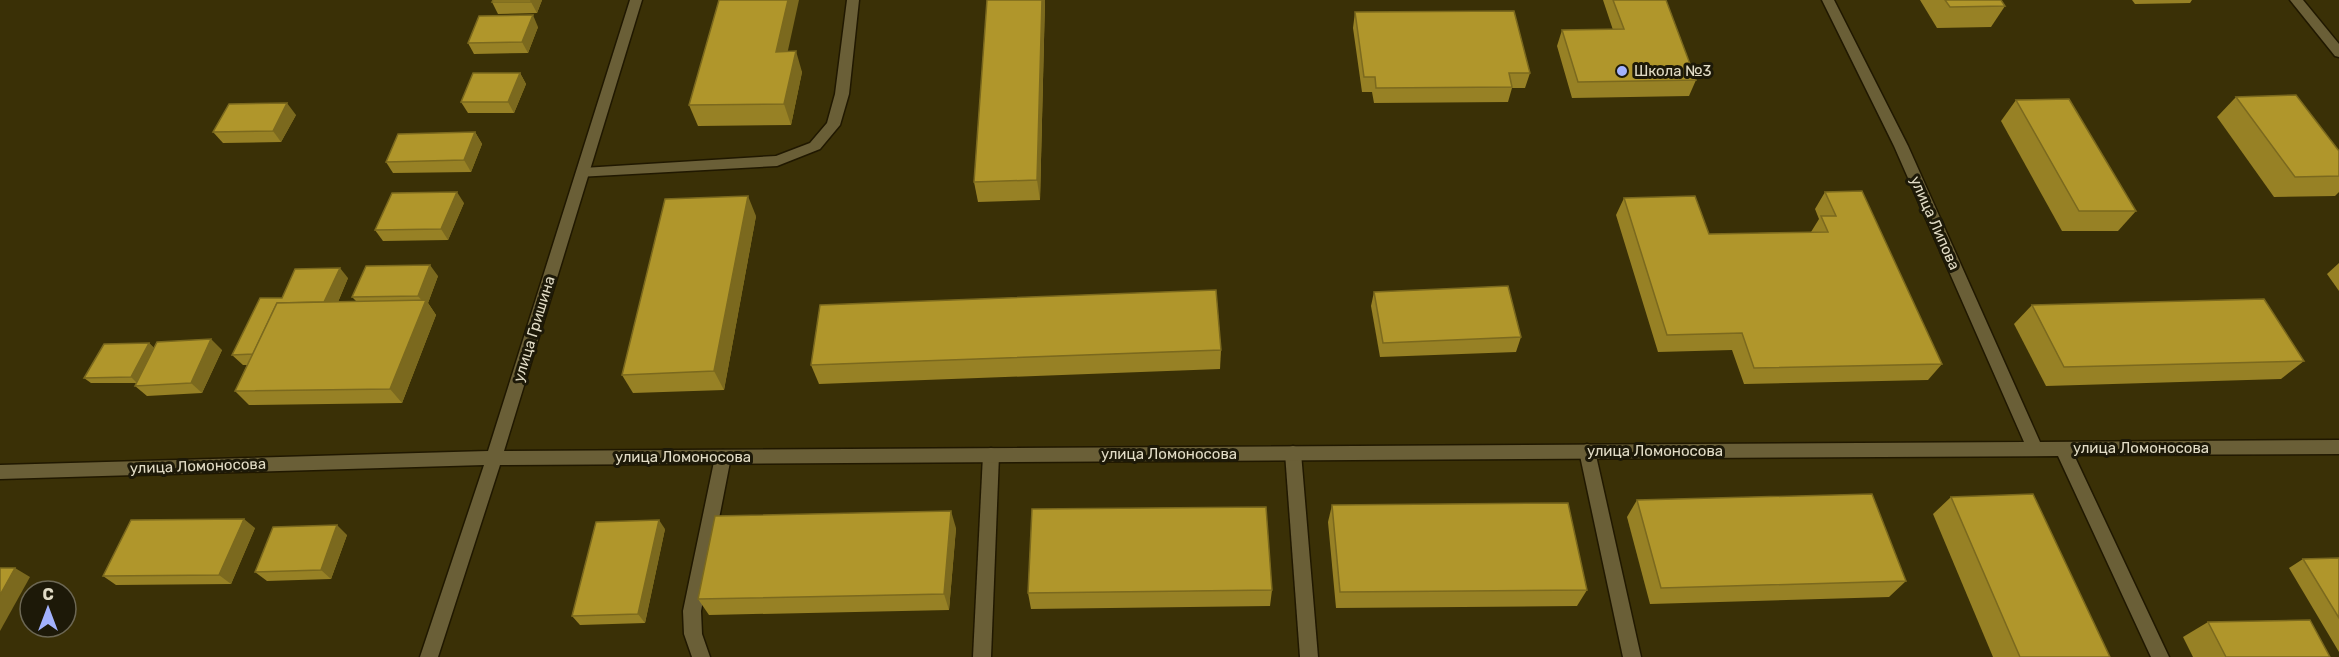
<svg xmlns="http://www.w3.org/2000/svg" width="2339" height="657" viewBox="0 0 2339 657" font-family="Rubik,sans-serif">
	<style>
		.lines { fill: none; stroke-linecap: round; stroke-linejoin: round }
		.lane-casing { stroke: #201800; stroke-width: 3 }
		.street-casing { stroke: #201800; stroke-width: 3 }
		.lane { fill: #6a5f37; fill-rule: evenodd }
		.street { fill: #6a5f37; fill-rule: evenodd }
		.wall { fill: #978125 }
		.shaded-wall { fill: #7b691e }
		.building { fill: #b0962b; stroke: #7b691e; stroke-width: 1.5 }
		.poi-dot { fill: #a3b2fd; stroke: #1d1908; stroke-width: 2 }
		.labels { text-anchor: middle; dominant-baseline: central; stroke-width: 6; stroke-linejoin: round; paint-order: stroke }
		.poi-label { font-size: 15px; fill: #e2dcc6; stroke: #1d1908; text-anchor: start }
		.street-label { font-size: 15px; fill: #e2dcc6; stroke: #1d1908 }
	</style>
	<rect width="100%" height="100%" fill="#3a3006"/>
	<g class="lines">
		<defs>
			<g id="lane">
				<polygon points="847,0 859,0 849,94 840,125 820,149 777,166 578,177 576,173 583,168 776,156 810,143 827,123 835,94"/>
				<polygon points="1587,444 1593,446 1595,451 1641,657 1623,657 1579,451 1581,446"/>
				<polygon points="1293,446 1299,448 1301,453 1318,657 1300,657 1285,453 1287,448"/>
				<polygon points="991,448 997,450 999,455 991,657 973,657 983,455 985,450"/>
				<polygon points="723,450 729,452 731,457 701,611 702,634 710,657 692,657 684,634 683,611 715,457 717,452"/>
			</g>
			<g id="street">
				<polygon points="630,0 642,0 504,451 2024,442 1894,146 1822,0 1834,0 1908,146 2040,442 2339,440 2339,454 2074,455 2169,657 2151,657 2058,456 500,465 438,657 420,657 484,465 0,479 0,465 488,451"/>
				<polygon points="2290,0 2303,0 2339,44 2339,57 2335,56"/>
			</g>
		</defs>
		<use href="#lane" class="lane-casing"/>
		<use href="#street" class="street-casing"/>
		<use href="#lane" class="lane"/>
		<use href="#street" class="street"/>
	</g>
	<g class="wall">
		<polygon points="493,0 542,0 537,13 498,14 492,2"/>
		<polygon points="1045,0 1040,200 978,202 974,182"/>
		<polygon points="1603,0 1666,0 1696,80 1689,96 1572,98 1557,46 1562,30 1613,30"/>
		<polygon points="1920,0 2001,0 2005,6 1991,27 1937,28"/>
		<polygon points="2132,0 2192,0 2190,3 2135,4"/>
		<polygon points="1355,12 1530,73 1525,88 1512,88 1508,102 1374,103 1372,92 1362,92 1353,28"/>
		<polygon points="538,27 528,53 474,54 468,43"/>
		<polygon points="788,51 802,72 791,125 698,126 689,105"/>
		<polygon points="520,73 526,84 514,113 468,113 461,102"/>
		<polygon points="2236,97 2339,151 2339,192 2335,196 2274,197 2217,117"/>
		<polygon points="2016,100 2136,211 2118,231 2062,231 2001,121"/>
		<polygon points="296,115 281,142 223,143 213,132"/>
		<polygon points="475,132 482,144 471,172 393,173 386,162"/>
		<polygon points="1825,192 1942,364 1928,380 1744,384 1732,350 1658,352 1616,215 1624,198 1709,234 1811,232 1819,219 1815,209"/>
		<polygon points="464,203 448,240 383,241 375,230"/>
		<polygon points="756,216 724,390 633,393 622,375"/>
		<polygon points="2339,263 2339,291 2327,274"/>
		<polygon points="438,276 428,303 436,315 402,403 249,405 235,391 247,365 243,365 232,355 282,298 348,278 338,302 356,301 352,297"/>
		<polygon points="1374,292 1521,337 1516,352 1380,357 1371,306"/>
		<polygon points="2032,305 2304,361 2281,379 2046,386 2014,324"/>
		<polygon points="149,343 154,348 222,350 202,393 147,396 135,386 137,383 91,383 84,378"/>
		<polygon points="1221,350 1220,369 819,384 811,365"/>
		<polygon points="1951,497 2110,657 1993,657 1933,514"/>
		<polygon points="1637,500 1906,581 1889,597 1650,604 1627,517"/>
		<polygon points="1332,505 1587,590 1577,606 1336,608 1328,522"/>
		<polygon points="255,528 231,584 116,585 103,576"/>
		<polygon points="956,528 949,610 709,615 698,599"/>
		<polygon points="665,529 645,623 580,625 572,616"/>
		<polygon points="347,535 331,579 267,581 255,572"/>
		<polygon points="2339,558 2339,652 2289,568 2303,559"/>
		<polygon points="1272,590 1270,606 1031,609 1028,593"/>
		<polygon points="2208,622 2330,657 2193,657 2183,637"/>
	</g>
	<g class="shaded-wall">
		<polygon points="531,0 542,0 537,13 531,2"/>
		<polygon points="788,0 799,0 783,73 776,52"/>
		<polygon points="1042,0 1045,0 1040,200 1037,180"/>
		<polygon points="533,15 538,27 528,53 522,42"/>
		<polygon points="796,51 802,72 791,125 784,104"/>
		<polygon points="520,73 526,84 514,113 508,102"/>
		<polygon points="287,103 296,115 281,142 273,131"/>
		<polygon points="475,132 482,144 471,172 464,160"/>
		<polygon points="457,192 464,203 448,240 441,229"/>
		<polygon points="748,196 756,216 724,390 714,371"/>
		<polygon points="430,265 438,276 428,303 436,315 402,403 390,389 424,303 418,296"/>
		<polygon points="340,268 348,278 332,316 322,306"/>
		<polygon points="211,339 222,350 202,393 191,383"/>
		<polygon points="149,343 155,349 137,383 131,377"/>
		<polygon points="951,511 956,528 949,610 944,594"/>
		<polygon points="244,519 255,528 231,584 219,575"/>
		<polygon points="659,520 665,529 645,623 638,614"/>
		<polygon points="337,525 347,535 331,579 321,570"/>
		<polygon points="15,568 30,577 0,631 0,595"/>
	</g>
	<g class="building">
		<polygon points="493,0 531,0 531,2 492,2"/>
		<polygon points="719,0 788,0 776,52 796,51 784,104 689,105"/>
		<polygon points="987,0 1042,0 1037,180 974,182"/>
		<polygon points="1613,0 1666,0 1696,80 1578,82 1562,30 1624,29"/>
		<polygon points="1945,0 2001,0 2005,6 1950,7"/>
		<polygon points="1514,11 1530,73 1509,73 1512,87 1376,88 1375,77 1364,77 1355,12"/>
		<polygon points="533,15 522,42 468,43 479,16"/>
		<polygon points="473,73 520,73 508,102 461,102"/>
		<polygon points="2296,95 2339,151 2339,176 2295,177 2236,97"/>
		<polygon points="2069,99 2136,211 2079,211 2016,100"/>
		<polygon points="287,103 273,131 213,132 229,104"/>
		<polygon points="475,132 464,160 386,162 398,134"/>
		<polygon points="1862,191 1942,364 1754,368 1742,333 1667,335 1624,198 1695,196 1709,234 1828,232 1821,216 1836,216 1825,192"/>
		<polygon points="457,192 441,229 375,230 392,193"/>
		<polygon points="748,196 714,371 622,375 665,199"/>
		<polygon points="430,265 418,296 352,297 366,266"/>
		<polygon points="340,268 324,302 277,303 253,354 232,355 260,298 282,298 295,269"/>
		<polygon points="1508,286 1521,337 1383,343 1374,292"/>
		<polygon points="1216,290 1221,350 811,365 820,305"/>
		<polygon points="2264,299 2304,361 2064,367 2032,305"/>
		<polygon points="426,300 390,389 235,391 277,303"/>
		<polygon points="211,339 191,383 135,386 157,342"/>
		<polygon points="149,343 131,377 84,378 104,344"/>
		<polygon points="1872,494 1906,581 1661,588 1637,500"/>
		<polygon points="2033,494 2110,657 2020,657 1951,497"/>
		<polygon points="1568,503 1587,590 1340,592 1332,505"/>
		<polygon points="1266,507 1272,590 1028,593 1032,509"/>
		<polygon points="951,511 944,594 698,599 715,516"/>
		<polygon points="244,519 219,575 103,576 131,520"/>
		<polygon points="659,520 638,614 572,616 596,522"/>
		<polygon points="337,525 321,570 255,572 273,527"/>
		<polygon points="2339,558 2339,618 2303,559"/>
		<polygon points="0,568 15,568 0,595"/>
		<polygon points="2310,620 2330,657 2226,657 2208,622"/>
	</g>
	<circle class="poi-dot" cx="1622" cy="71" r="6"/>
	<g class="labels">
		<g class="poi-label">
			<text x="1634" y="71">Школа №3</text>
		</g>
		<g class="street-label">
			<text transform="translate(1935 223) rotate(66)">улица Липова</text>
			<text transform="translate(534 329) rotate(-73)">улица Гришина</text>
			<text x="2141" y="448">улица Ломоносова</text>
			<text x="1655" y="451">улица Ломоносова</text>
			<text x="1169" y="454">улица Ломоносова</text>
			<text x="683" y="457">улица Ломоносова</text>
			<text transform="translate(198 466) rotate(-2)">улица Ломоносова</text>
		</g>
	</g>
	<g transform="translate(48 609)"><circle r="28" fill="#1d1908" stroke="#6c6754" stroke-width="1.5"/>
	<path d="M0-4.5L10 22L0 15L-10 22Z" fill="#a3b2fd"/>
	<text y="-9" font-size="16" font-weight="bold" text-anchor="middle" fill="#e2dcc6">С</text>
	</g>
</svg>
